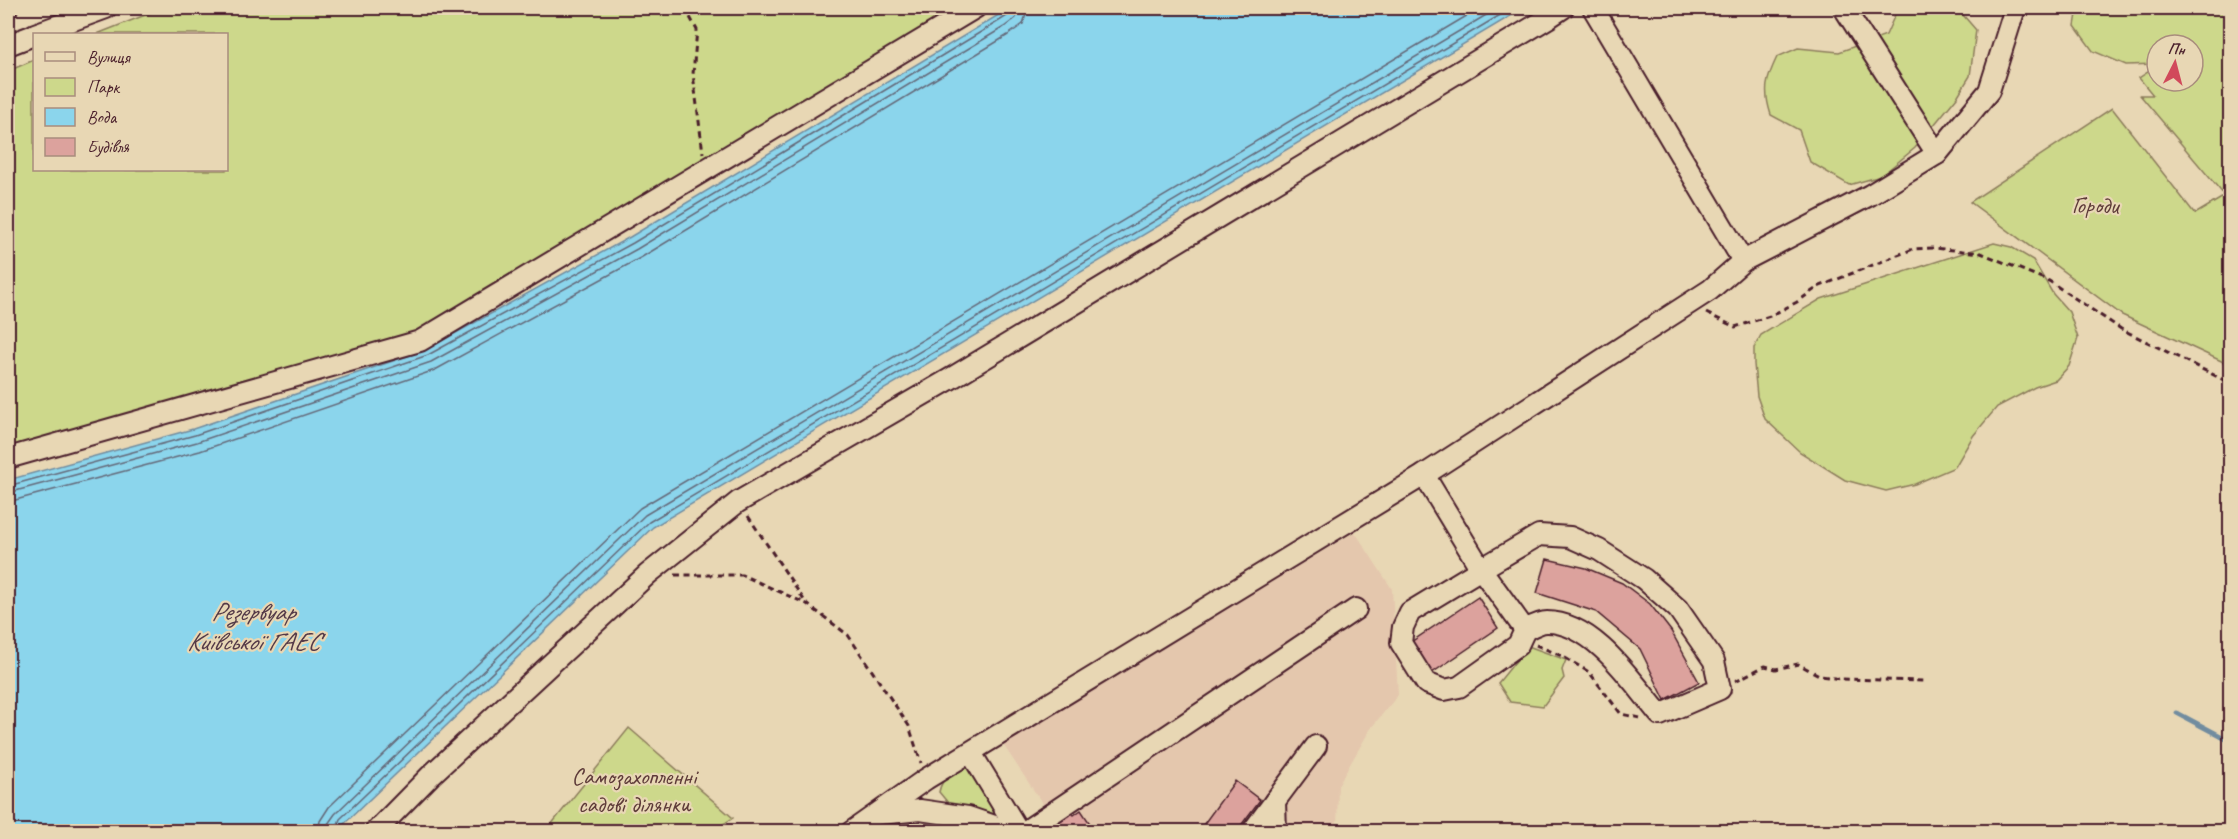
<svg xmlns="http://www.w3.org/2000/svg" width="2238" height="839" viewBox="0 0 2238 839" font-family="Caveat,sans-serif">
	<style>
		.built { fill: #e4c7ad }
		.green { fill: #cdd88b; stroke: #8c7c5b; stroke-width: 1.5 }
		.water { fill: #8bd5ec; stroke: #718c9f; stroke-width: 1.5 }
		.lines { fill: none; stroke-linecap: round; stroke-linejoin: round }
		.shore { stroke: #646878; stroke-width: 1.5 }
		.stream { stroke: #718c9f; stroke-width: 5 }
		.building { fill: #dca29d; stroke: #4a1f2b; stroke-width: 1.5 }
		.minor-casing { stroke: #4a1f2b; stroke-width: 24 }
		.path { stroke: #4a1f2b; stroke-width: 3; stroke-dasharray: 6 4.5; stroke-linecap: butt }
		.minor { stroke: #e8d7b4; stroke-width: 20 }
		.labels { text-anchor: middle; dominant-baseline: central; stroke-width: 4.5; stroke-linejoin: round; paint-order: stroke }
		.park-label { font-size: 24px; fill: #5e3b39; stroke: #e8d7b4 }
		.water-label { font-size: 26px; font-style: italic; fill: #543a48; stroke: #e8d7b4 }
	</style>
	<rect width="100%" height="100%" fill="#e8d7b4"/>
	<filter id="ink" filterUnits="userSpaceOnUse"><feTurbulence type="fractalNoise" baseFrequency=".0167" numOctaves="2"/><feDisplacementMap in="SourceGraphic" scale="12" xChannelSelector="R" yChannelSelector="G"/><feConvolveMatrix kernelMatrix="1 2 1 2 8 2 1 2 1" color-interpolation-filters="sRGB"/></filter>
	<g filter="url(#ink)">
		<polygon class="built" points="1355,532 1392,589 1398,695 1371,728 1338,785 1337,831 1061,831 1002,743"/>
		<g class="green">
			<polygon points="163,8 975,8 420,341 8,458 8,71 34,60 34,170 226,170 226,34 97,34"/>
			<path d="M1898 8H1957L1976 30 1970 76 1957 97 1915 148 1881 176 1849 185 1810 162 1799 130 1771 115C1763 90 1766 80 1777 57L1798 48 1839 52 1886 35Z"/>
			<polygon points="2078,8 2230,8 2230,365 2122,315 1970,202 2112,108 2195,214 2225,196 2140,95 2153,95 2139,78 2157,66 2157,81 2193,81 2193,45 2157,45 2157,64 2126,65 2093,51 2075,26"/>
			<polygon points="1994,243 2011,247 2033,260 2053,294 2069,312 2078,338 2069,366 2056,380 2035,387 1997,407 1973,436 1955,467 1915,484 1886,491 1845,480 1800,452 1765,419 1757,396 1754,364 1754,348 1761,335 1821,299"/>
			<polygon points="1528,646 1566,660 1562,670 1564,678 1543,706 1510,702 1498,683"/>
			<polygon points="629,728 733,818 713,831 546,831"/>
			<path d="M970 766 996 814 949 804 939 792C942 775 955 772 970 766Z"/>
		</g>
		<polygon class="water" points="1010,8 1524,8 653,527 344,824 340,831 8,831 8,480 193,429 425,350 630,237"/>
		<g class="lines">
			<g class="shore">
				<polyline points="8,486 195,435 428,355 633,243 999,21 1010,14 1012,8"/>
				<polyline points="8,493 197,442 431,362 637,249 1004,27 1016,18 1019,8"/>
				<polyline points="8,502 200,451 435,370 642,257 1008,35 1023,24 1028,8"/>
				<polyline points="318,832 320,821 329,807 640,508 1480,8"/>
				<polyline points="327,832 328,824 335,814 645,515 1498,8"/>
				<polyline points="335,832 340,819 649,522 1512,8"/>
			</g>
			<polyline class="stream" points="2177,713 2230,741"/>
		</g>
		<g class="building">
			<polygon points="8,8 20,8 14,17 8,13"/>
			<polygon points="1547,559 1586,568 1622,583 1650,604 1671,631 1699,682 1665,700 1640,649 1596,612 1537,593"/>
			<polygon points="1478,597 1498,628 1432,673 1411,642"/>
			<polygon points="1235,781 1260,800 1236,832 1198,832"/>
			<polygon points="1069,808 1074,815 1081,810 1091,825 1082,832 1079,832 1075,826 1067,832 1061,832 1053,820"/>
		</g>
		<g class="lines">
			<defs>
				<g id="minor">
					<polyline points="1593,8 1743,261"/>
					<polyline points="1844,8 1937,154"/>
					<polyline points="35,34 106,8"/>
					<polyline points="8,45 34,35"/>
					<polyline points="8,458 420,341 975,8"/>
					<path d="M1424 475 1481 569 1539 535 1570 537 1599 550 1644 579 1678 609 1714 661 1720 689 1660 715C1633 683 1594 622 1547 622 1540 622 1531 627 1525 630L1481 569 1410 612 1403 627 1401 643 1426 683 1444 690 1459 687 1518 645 1525 630"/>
					<polyline points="971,753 1019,832"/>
					<polyline points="1275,801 1276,832"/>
					<polyline points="880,814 920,810 968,817 1012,832"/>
					<polyline points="375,832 431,775 648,574 738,502 950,379 1548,18 1563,8"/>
					<polyline points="851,832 926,779 1424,475 1710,290 1743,261 1870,195 1937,154 1989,91 2015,8"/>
					<polyline points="1024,832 1356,609"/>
					<polyline points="1252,832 1316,746"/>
				</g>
			</defs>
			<use href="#minor" class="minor-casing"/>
			<g class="path">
				<polyline points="685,8 697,30 693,74 703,153"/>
				<polyline points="1706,313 1735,327 1770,316 1797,302 1818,287 1913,249 1934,248 1981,253 2049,281 2121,329 2230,383"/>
				<polyline points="748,516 806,603"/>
				<polyline points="675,575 742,575 807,604 848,635 909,726 921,763"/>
				<polyline points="1536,645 1562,656 1589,672 1621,714 1640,718"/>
				<polyline points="1735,681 1765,666 1776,669 1798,664 1821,676 1840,679 1924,681"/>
			</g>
			<use href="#minor" class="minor"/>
		</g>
	</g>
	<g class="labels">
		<g class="park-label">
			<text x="2095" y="205">Городи</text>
			<text x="634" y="776">Самозахопленні<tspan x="634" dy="28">садові ділянки</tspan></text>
		</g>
		<g class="water-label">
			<text x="253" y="611">Резервуар<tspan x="253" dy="30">Київської ГАЕС</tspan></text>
		</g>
	</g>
	<rect width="2238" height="839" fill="none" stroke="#e8d7b4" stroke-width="30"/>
	<rect x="15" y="15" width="2208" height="809" fill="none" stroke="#4a1f2b" stroke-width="2" filter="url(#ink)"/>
	<rect x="33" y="33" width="195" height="138" fill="#e8d7b4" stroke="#a98d7d" stroke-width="1.5"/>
	<rect x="45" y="52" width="30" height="9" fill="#e8d7b4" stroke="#a98d7d" stroke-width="1.5"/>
	<text x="87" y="63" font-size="18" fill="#4a1f2b">Вулиця</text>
	<rect x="45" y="78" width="30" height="18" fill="#cdd88b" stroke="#a98d7d" stroke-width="1.5"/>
	<text x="87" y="93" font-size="18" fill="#4a1f2b">Парк</text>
	<rect x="45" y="108" width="30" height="18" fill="#8bd5ec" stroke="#a98d7d" stroke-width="1.5"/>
	<text x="87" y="123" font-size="18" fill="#4a1f2b">Вода</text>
	<rect x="45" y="138" width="30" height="18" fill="#dca29d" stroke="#a98d7d" stroke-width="1.5"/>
	<text x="87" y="153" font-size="18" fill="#4a1f2b">Будівля</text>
	<g transform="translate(2175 63) rotate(6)"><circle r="28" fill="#e8d7b4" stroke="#a98d7d" stroke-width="1.5"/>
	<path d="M0-4.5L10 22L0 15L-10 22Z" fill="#d1495b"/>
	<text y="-9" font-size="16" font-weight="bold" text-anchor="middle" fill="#4a1f2b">Пн</text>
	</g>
</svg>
